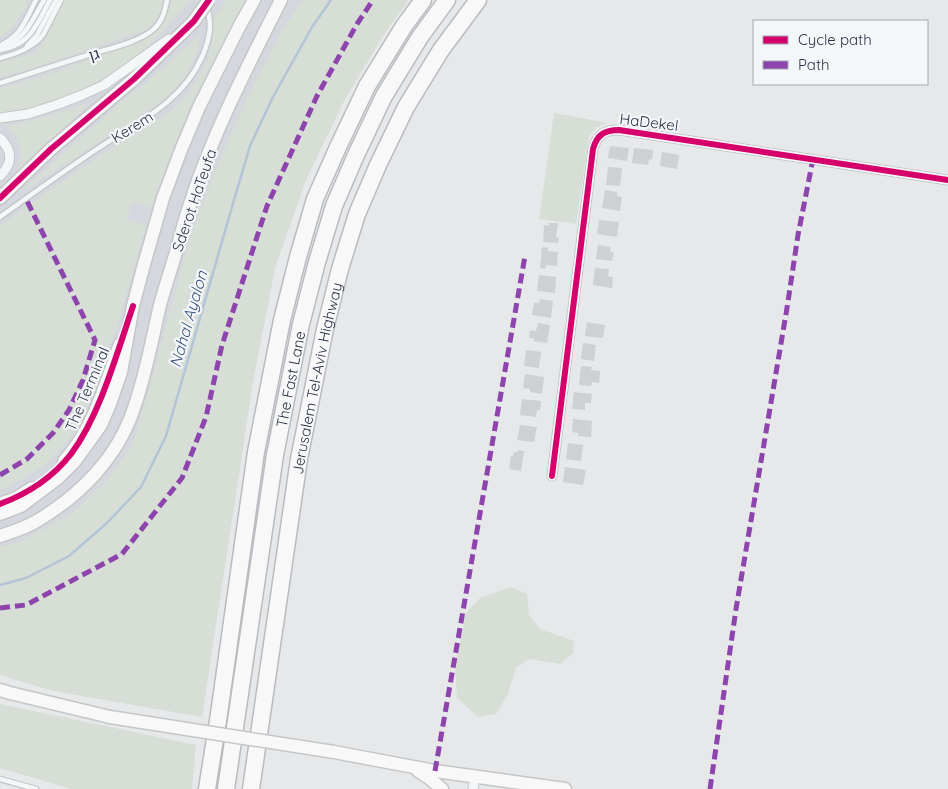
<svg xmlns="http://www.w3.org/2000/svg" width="948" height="789" viewBox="0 0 948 789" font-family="Quicksand,Heebo,sans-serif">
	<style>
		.built { fill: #d4d7dd }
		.green { fill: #d6ded6 }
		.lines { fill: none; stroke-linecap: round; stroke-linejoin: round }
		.stream { stroke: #b4c4d5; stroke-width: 2.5 }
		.building { fill: #ced0d3 }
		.lane-casing { stroke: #c4c6c8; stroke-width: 7 }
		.street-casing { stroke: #c4c6c8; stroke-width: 11 }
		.secondary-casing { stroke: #c4c6c8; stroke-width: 15 }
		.highway-casing { stroke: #b8bbbf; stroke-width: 19 }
		.lane { stroke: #f5f6f7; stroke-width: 4.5 }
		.street { stroke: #f5f6f7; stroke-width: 9 }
		.secondary { stroke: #f8f8f8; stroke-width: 12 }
		.highway { stroke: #f8f8f8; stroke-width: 16 }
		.secondary-bridge-casing { stroke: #c4c6c8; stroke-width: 15; stroke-linecap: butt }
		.secondary-bridge { stroke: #f8f8f8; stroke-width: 12 }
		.quiet { stroke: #8e44ad; stroke-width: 5; stroke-dasharray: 10 5; stroke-linecap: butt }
		.cycleway-casing { stroke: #f4f6f9; stroke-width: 9 }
		.cycleway { stroke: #d6006c; stroke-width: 6 }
		.labels { text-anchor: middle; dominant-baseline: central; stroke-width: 4.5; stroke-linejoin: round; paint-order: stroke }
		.street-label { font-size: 15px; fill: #2b3445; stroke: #f4f6f9 }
		.water-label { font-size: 16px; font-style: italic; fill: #34527a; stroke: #f4f6f9 }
	</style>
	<rect width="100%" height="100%" fill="#e6e8ea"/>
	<polygon class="built" points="0,0 313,0 126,473 42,546 0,558"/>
	<g class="green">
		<polygon points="0,0 30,0 14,26 0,38"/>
		<path d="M64 0H164C161 13 156 21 146 30L27 70 0 77V59C10 58 22 58 31 54 44 49 58 13 64 0Z"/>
		<path d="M171 0H190C178 15 165 30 151 43 110 81 56 108 0 113V88C36 80 73 66 107 53 125 47 144 42 158 28 166 20 168 10 171 0Z"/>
		<polygon points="226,0 247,0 196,96 185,121 151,208 132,202 127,219 146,225 118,324 81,426 45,466 0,491 0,225 96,158 168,113 185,98 189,92 207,62 212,40 212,21"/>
		<polygon points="302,0 409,0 385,33 344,101 306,180 275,268 253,382 202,717 53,691 0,675 0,547 19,542 70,515 105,483 132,446 151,382 191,233 222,154 245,102 280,34"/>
		<path d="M200 35C198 45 196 55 192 65 175 98 135 119 104 139 79 155 53 172 27 189L22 190 124 99 144 84Z"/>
		<path d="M91 102 19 169C23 149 20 141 7 126L45 117Z"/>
		<path d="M554 113 608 123C598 126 594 128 589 137L576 224 539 219Z"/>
		<polygon points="510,587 527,594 529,615 540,629 574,641 573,653 560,664 530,659 516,667 508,694 496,714 478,717 457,698 455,667 466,613 480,598"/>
		<polygon points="0,704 196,745 192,789 72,789 0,768"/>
	</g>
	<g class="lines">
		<polyline class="stream" points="0,585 26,578 69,556 107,523 141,487 166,436 234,200 250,146 273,97 312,27 331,0"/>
	</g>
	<g class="building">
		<polygon points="610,146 629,148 627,161 608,158"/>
		<polygon points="634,148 653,150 652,160 649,159 648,165 632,163"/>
		<polygon points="662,152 679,155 677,169 660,166"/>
		<polygon points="608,167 622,168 620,186 606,185"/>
		<polygon points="605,190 617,192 617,196 622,197 620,211 602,208"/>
		<polygon points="599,220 619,222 617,237 597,234"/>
		<polygon points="549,223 558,223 556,237 559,238 558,243 543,242 544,225 549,226"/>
		<polygon points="598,245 611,247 610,252 614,252 612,261 596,259"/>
		<polygon points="542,247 548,248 548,251 558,252 557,266 546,265 545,269 540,268"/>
		<polygon points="595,268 609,269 608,276 613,277 612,288 593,285"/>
		<polygon points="539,275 556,277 555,293 537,291"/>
		<polygon points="540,299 553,301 551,318 532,315 534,303 539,303"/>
		<polygon points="587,322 605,325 603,338 585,336"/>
		<polygon points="538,323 550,325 547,343 533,341 534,338 529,338 530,330 536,331"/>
		<polygon points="583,343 596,345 594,361 581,359"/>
		<polygon points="526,350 541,352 539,368 524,366"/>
		<polygon points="581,366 592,367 591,370 600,371 599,383 592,382 591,386 579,385"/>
		<polygon points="525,374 544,377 542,394 530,392 530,389 523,388"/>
		<polygon points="574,392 592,394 591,403 585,403 585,410 572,409"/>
		<polygon points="522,399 541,401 540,410 537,410 536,417 520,415"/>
		<polygon points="573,419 592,421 591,437 578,436 578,433 572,432"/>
		<polygon points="520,425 537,427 534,442 517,440"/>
		<polygon points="568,443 583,445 581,461 566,459"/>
		<polygon points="518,450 524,451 521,471 509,469 511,456 513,456 514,452 518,452"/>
		<polygon points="565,467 586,470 583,485 563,482"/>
	</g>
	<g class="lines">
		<defs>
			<g id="lane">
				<path d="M1 45C23 34 25 20 36 0"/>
				<polyline points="27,46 37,35 56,0"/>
				<path d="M0 47C25 42 32 20 44 0"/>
				<path d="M0 50C30 46 37 24 50 0"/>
				<path d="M0 58C16 54 33 48 43 35L61 0"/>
				<path d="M0 83C29 74 59 64 88 55 107 49 141 42 155 28 163 20 165 10 167 0"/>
				<path d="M0 217C32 194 64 171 97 149 136 123 182 103 202 57 206 48 209 38 210 28 210 22 209 15 208 9L207 6"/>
				<polyline points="0,779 36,789"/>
			</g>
			<g id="street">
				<polyline points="0,118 28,114 59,104 82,95 104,85 169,39"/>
				<path d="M0 138C13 151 13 163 0 176"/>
				<path d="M552 476 593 149C597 135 604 130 619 130L948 180"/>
				<polyline points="473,789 475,777"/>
			</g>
			<g id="secondary">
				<polyline points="0,198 51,149 134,79 184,31"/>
				<path d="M64 461C93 430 106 383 120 344"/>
				<polyline points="0,504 16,498 32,488"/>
				<polyline points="0,514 21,506 58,478 75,461 101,425 110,404 121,372 133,306 143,268 163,198 181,150 199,107 239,27 254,0"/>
				<path d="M0 536C12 532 25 528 35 522 80 496 118 457 134 408 146 374 152 339 160 305 164 290 169 276 173 262 179 243 183 225 189 207 212 135 247 67 281 0"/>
				<polyline points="0,690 10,693 110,717"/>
				<polyline points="334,752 435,771 565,789"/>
				<polyline points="418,771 429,778 442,789"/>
			</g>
			<g id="highway">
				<polyline points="207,789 219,714 256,452 282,320 298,257 315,199 338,147 367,86 404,26 423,0"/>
				<path id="s1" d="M226 789 275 455 301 324 317 262 334 206 356 155 384 96 420 37 447 0"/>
				<path id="s2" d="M251 789 299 459 325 329 340 269 357 214 378 165 406 107 441 50 478 0"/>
			</g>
		</defs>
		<use href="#lane" class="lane-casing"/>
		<use href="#street" class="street-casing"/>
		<use href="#secondary" class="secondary-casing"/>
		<use href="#highway" class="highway-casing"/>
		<use href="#lane" class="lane"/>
		<use href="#street" class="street"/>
		<use href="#secondary" class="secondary"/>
		<use href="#highway" class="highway"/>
		<defs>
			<g id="secondary-bridge">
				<polyline points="184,31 194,21 209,0"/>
				<polyline points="110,717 334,752"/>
			</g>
		</defs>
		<use href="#secondary-bridge" class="secondary-bridge-casing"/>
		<use href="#secondary-bridge" class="secondary-bridge"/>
		<g class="quiet">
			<polyline points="0,475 27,459 53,433 69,410 83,380 95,340 26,199"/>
			<polyline points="0,608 26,605 122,554 182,478 206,417 222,345 267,206 317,96 357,24 373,0"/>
			<polyline points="435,771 525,256"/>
			<polyline points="710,789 736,609 787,308 798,235 813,159"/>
		</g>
		<defs>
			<g id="cycleway">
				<polyline points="0,198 51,149 134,79 194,21 209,0"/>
				<path d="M552 476 593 149C597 135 604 130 619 130L948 180"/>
				<path d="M0 504C27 494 53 477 71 454 100 415 117 353 133 306"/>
			</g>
		</defs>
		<use href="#cycleway" class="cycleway-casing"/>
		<use href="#cycleway" class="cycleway"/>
	</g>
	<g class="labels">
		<g class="street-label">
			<text transform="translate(94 54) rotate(-17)">גן</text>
			<text transform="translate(649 122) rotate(7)">HaDekel</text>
			<text transform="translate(132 127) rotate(-32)">Kerem</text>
			<text transform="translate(194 200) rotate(-71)">Sderot HaTeufa</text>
			<text stroke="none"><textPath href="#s2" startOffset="416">Jerusalem Tel-Aviv Highway</textPath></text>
			<text stroke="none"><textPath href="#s1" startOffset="415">The Fast Lane</textPath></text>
			<text transform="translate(87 389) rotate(-67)">The Terminal</text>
		</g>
		<g class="water-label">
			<text transform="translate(188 319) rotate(-74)">Nahal Ayalon</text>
		</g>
	</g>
	<rect x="753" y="20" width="175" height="65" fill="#f4f6f9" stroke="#a4a8b1"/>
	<rect x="763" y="36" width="25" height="8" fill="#d6006c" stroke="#a4a8b1"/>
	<text x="798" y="45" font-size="15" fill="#2b3445">Cycle path</text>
	<rect x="763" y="61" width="25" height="8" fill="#8e44ad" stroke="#a4a8b1"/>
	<text x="798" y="70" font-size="15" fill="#2b3445">Path</text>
</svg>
